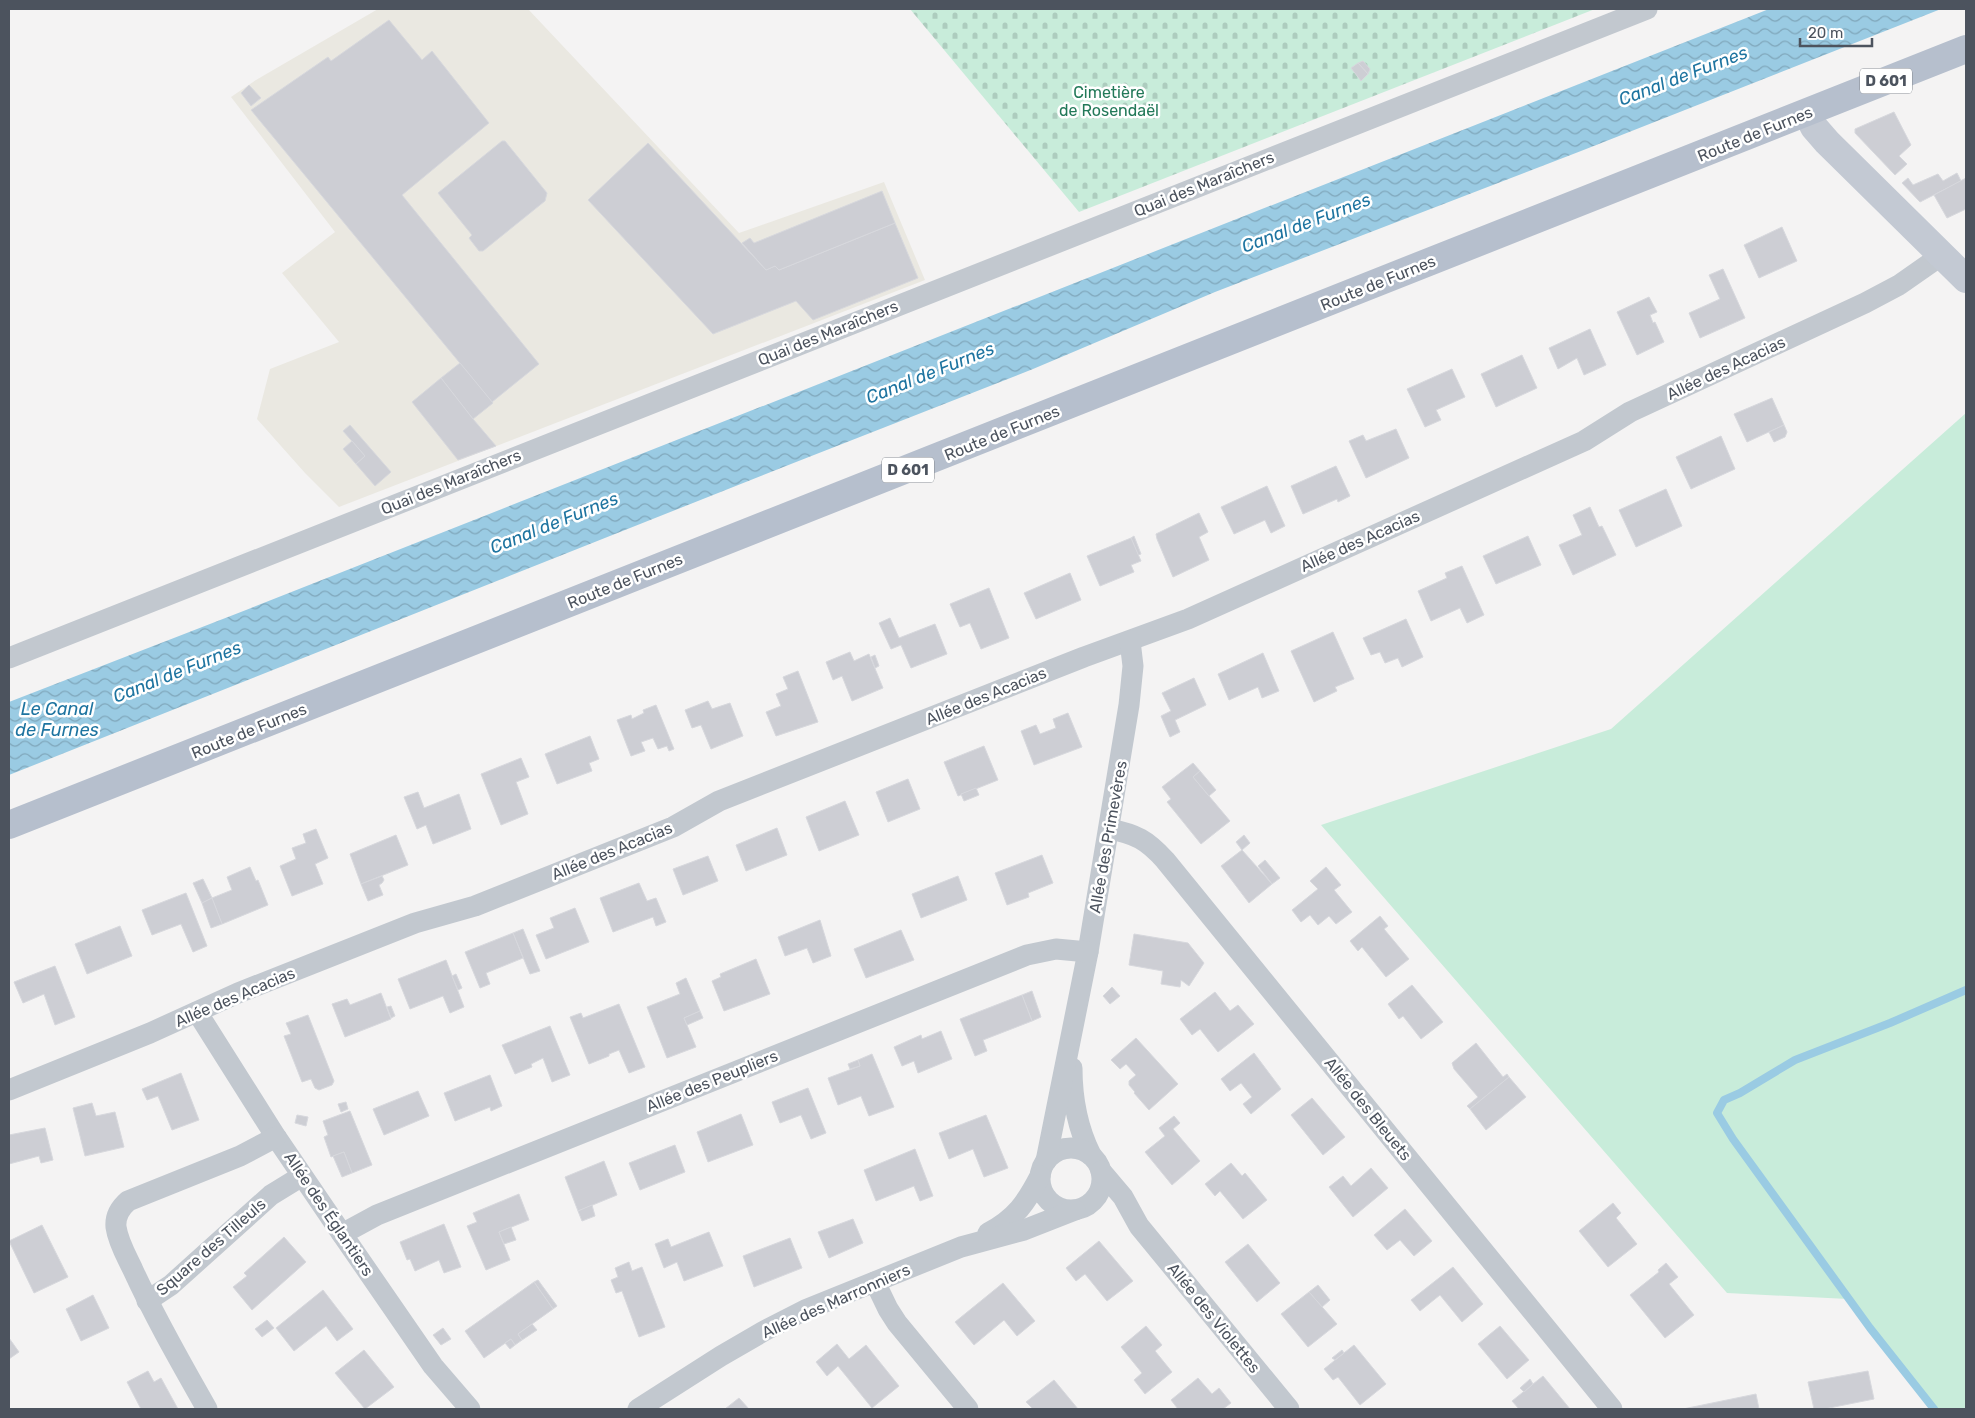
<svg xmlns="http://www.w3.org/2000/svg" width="1975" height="1418" viewBox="0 0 1975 1418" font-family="Rubik,sans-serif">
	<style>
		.commercial { fill: #eae8e1 }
		.grass { fill: #c8ecda }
		.cemetery { fill: url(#cemetery-stones) }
		.water { fill: url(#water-waves) }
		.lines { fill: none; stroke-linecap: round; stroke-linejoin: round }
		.stream { stroke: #9acbe3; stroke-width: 8 }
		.building { fill: #cdced4; stroke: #d7d8dd }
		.minor { stroke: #c2c8cf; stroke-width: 21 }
		.secondary { stroke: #c3c9d3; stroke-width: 28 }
		.primary { stroke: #b6bfcd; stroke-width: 28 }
		.labels { text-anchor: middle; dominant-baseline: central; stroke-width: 5; stroke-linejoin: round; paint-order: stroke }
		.shield { fill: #fff; stroke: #82878e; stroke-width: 1 }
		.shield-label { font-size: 15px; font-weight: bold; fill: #4c535e }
		.park-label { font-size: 16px; fill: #237959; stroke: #fff }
		.street-label { font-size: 16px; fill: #4c535e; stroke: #fff }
		.water-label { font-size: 18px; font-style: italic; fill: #1e74a0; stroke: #fff }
	</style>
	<defs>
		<pattern id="cemetery-stones" width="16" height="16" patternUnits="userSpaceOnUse" patternTransform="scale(1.25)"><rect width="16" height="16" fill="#c8ecda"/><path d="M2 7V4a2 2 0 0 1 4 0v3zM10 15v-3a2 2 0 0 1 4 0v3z" fill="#adccbe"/></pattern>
		<pattern id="water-waves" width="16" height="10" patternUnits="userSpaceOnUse" patternTransform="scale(1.25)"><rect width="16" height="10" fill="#9acbe3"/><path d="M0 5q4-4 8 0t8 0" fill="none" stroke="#80a7bb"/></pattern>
	</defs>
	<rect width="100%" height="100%" fill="#f4f3f3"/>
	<polygon class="commercial" points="378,9 528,9 739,233 884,182 925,280 339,507 305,473 257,419 270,369 339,342 282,273 335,232 231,97 256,80"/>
	<polygon class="grass" points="1966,413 1966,1409 1931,1409 1848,1299 1727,1293 1321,825 1611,729"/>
	<polygon class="cemetery" points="910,9 1595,9 1079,212"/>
	<polygon class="water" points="1769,9 1941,9 1581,151 1215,292 1033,369 791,464 9,775 9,702 246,610"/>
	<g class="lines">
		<polyline class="stream" points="1934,1409 1870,1328 1733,1139 1717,1113 1724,1100 1740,1093 1795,1060 1890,1023 1966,990"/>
	</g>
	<g class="building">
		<polygon points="389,20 422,60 432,51 489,123 402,195 539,364 492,402 251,110 328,57 331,61"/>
		<polygon points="1363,61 1370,69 1368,74 1358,63"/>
		<polygon points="1358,63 1368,74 1361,81 1351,68"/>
		<polygon points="249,85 261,98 251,106 241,93"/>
		<polygon points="1894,112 1911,145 1899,156 1907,164 1895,175 1855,133 1855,129"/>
		<polygon points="502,141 505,141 547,193 545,201 483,251 479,251 469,238 472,235 438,193"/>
		<polygon points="648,143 766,270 775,266 779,270 895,223 918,278 813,320 796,301 713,334 588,200"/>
		<polygon points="1957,173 1961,181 1920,202 1902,183 1908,178 1913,185 1938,174 1943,181"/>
		<polygon points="1966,178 1966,209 1947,218 1934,195"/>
		<polygon points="882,191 895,223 779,270 775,266 766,270 742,243 750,238 754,243"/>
		<polygon points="1782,227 1797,261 1759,278 1744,245"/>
		<polygon points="1723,269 1745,318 1700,338 1689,313 1720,299 1709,275"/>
		<polygon points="1649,297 1657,312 1650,315 1653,323 1655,322 1664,342 1637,355 1617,312"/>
		<polygon points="1590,329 1606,365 1584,375 1577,358 1558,369 1549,348"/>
		<polygon points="1522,355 1537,388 1496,407 1481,374"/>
		<polygon points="460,363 493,403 473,419 441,378"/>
		<polygon points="1452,369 1465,397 1436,410 1441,420 1425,427 1407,389"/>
		<polygon points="441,378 473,419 496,446 458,460 412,402"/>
		<polygon points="1772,398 1784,425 1747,442 1734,414"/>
		<polygon points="350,425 391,472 375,486 356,464 365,456 343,431"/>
		<polygon points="1784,425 1787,432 1785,437 1774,442 1769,432"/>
		<polygon points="1396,429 1409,458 1366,478 1349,441 1363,435 1366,441"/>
		<polygon points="1721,436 1735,469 1691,489 1676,457"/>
		<polygon points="352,441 365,456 356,464 343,449"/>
		<polygon points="1336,466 1350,496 1338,502 1337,499 1303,514 1291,486"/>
		<polygon points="1267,486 1285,526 1271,533 1265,520 1234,534 1221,507"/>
		<polygon points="1666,489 1682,526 1636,547 1619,510"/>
		<polygon points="1590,507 1599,527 1602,526 1616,555 1573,575 1559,545 1582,535 1573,515"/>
		<polygon points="1199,513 1208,532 1199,537 1209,560 1173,577 1157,539 1156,534"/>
		<polygon points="1134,536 1141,554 1138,555 1131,538"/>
		<polygon points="1528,536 1541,565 1496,584 1483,556"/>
		<polygon points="1131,538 1141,561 1131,565 1134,572 1100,586 1087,556"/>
		<polygon points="1462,566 1484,615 1467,623 1460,608 1431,621 1418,591 1447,578 1445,573"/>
		<polygon points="1070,573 1081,600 1036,619 1024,593"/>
		<polygon points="989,588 1009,638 981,649 970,623 960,627 950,604"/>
		<polygon points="890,618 899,638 935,624 947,654 911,668 901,645 891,649 879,623"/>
		<polygon points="1406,619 1423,657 1402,667 1398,658 1385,663 1380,652 1371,655 1363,638"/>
		<polygon points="1333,632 1354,679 1335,687 1337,691 1314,702 1291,651"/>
		<polygon points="850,652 854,661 869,654 883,688 852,701 842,676 833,680 826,662"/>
		<polygon points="1263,653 1279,691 1262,698 1258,687 1229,700 1218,674"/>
		<polygon points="875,655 879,666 875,668 871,657"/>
		<polygon points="798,671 818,722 776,736 766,712 781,706 776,694 788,689 783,677"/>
		<polygon points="1194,678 1206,705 1175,720 1180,732 1170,737 1161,716 1171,711 1162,693"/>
		<polygon points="708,701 712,709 730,703 743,736 711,749 701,725 692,728 685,710"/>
		<polygon points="656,705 674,749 669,751 667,746 658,749 653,738 641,742 645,751 631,756 617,720 631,715 632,719 644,713 643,710"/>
		<polygon points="1068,713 1082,747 1034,765 1021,731 1036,725 1040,734 1056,728 1053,719"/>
		<polygon points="590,736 599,759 589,763 592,771 557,784 545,754"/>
		<polygon points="984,746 998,780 958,796 944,762"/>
		<polygon points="521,758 529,777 516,782 528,814 501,825 481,774"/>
		<polygon points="1193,763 1200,771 1193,777 1230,821 1201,844 1167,802 1171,799 1162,787"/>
		<polygon points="1200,771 1216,790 1209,796 1193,777"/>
		<polygon points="908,779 920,809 888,822 876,792"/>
		<polygon points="976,788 979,795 964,801 961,794"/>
		<polygon points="418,792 424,808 459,794 471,829 433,844 426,825 417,829 404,797"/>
		<polygon points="845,801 859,835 819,851 806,817"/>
		<polygon points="777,828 787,855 746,871 736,845"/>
		<polygon points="316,829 328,858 315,864 323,884 292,896 280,866 296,859 292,848 306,843 303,834"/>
		<polygon points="396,835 408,865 361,884 350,854"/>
		<polygon points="1244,835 1250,843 1242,850 1236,842"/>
		<polygon points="1242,850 1272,884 1249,903 1221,866"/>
		<polygon points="1042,855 1053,883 1028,893 1029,897 1007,905 995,873"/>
		<polygon points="708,856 718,881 683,895 673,869"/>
		<polygon points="1265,860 1280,878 1272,884 1258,866"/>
		<polygon points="250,867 256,881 258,880 268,905 222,924 212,898 232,890 227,877"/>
		<polygon points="1326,867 1341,885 1334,890 1352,912 1336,924 1329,916 1318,925 1310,915 1301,922 1292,910 1318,889 1310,881"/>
		<polygon points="382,876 384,880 382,883 379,885 383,895 368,901 361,884"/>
		<polygon points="958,876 967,900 921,918 912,894"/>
		<polygon points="203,879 212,898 202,903 193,883"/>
		<polygon points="639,883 647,901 656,898 666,922 656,926 653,917 613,932 600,898"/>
		<polygon points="186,893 207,946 193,952 181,924 152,935 142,910"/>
		<polygon points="212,898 222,924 211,928 202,903"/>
		<polygon points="575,908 589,942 546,959 536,935 554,928 550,918"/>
		<polygon points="1380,916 1388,926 1384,929 1409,959 1386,977 1362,947 1358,951 1350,941"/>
		<polygon points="820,920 831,956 813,963 807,948 785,956 778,937"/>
		<polygon points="120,926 132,956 87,974 75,944"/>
		<polygon points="523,929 540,971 530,974 513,933"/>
		<polygon points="901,930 914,960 866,978 854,949"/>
		<polygon points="513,933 523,958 486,973 490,984 480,988 465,952"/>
		<polygon points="1134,934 1188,943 1204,963 1189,986 1181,980 1180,987 1161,984 1163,971 1129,965"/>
		<polygon points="756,959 770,994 724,1011 712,981 721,977 720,974"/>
		<polygon points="446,960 464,1007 450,1013 443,996 410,1009 398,979"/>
		<polygon points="55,966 75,1017 55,1025 44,994 23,1003 14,982"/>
		<polygon points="456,974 462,988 458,990 452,976"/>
		<polygon points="686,978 700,1011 684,1018 696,1047 667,1058 647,1007 680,994 676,983"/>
		<polygon points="1412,985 1443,1022 1421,1039 1403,1016 1399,1019 1388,1004"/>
		<polygon points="1112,987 1120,996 1110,1004 1103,996"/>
		<polygon points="1032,991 1041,1017 1032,1021 1022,995"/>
		<polygon points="1215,992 1230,1011 1238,1005 1254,1024 1218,1052 1200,1029 1192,1035 1180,1019"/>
		<polygon points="381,993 391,1019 345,1037 332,1004 347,999 350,1005"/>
		<polygon points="1022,995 1032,1021 983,1040 987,1051 975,1056 960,1019"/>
		<polygon points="619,1004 645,1067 629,1073 619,1050 609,1054 609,1056 589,1064 570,1017 581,1013 583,1018"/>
		<polygon points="391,1006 395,1016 391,1018 387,1007"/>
		<polygon points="700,1011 703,1018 687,1025 684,1018"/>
		<polygon points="308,1015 334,1081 332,1085 319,1090 315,1088 311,1079 302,1082 284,1036 291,1034 286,1023"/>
		<polygon points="550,1026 570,1075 552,1082 543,1058 531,1064 532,1067 515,1074 502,1045"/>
		<polygon points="941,1031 952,1059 918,1073 914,1061 902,1066 894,1047 921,1035 922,1039"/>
		<polygon points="1136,1038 1178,1084 1149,1110 1134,1093 1135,1092 1129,1085 1129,1081 1136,1075 1126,1064 1120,1069 1111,1060"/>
		<polygon points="1476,1043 1503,1077 1507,1074 1509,1077 1470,1109 1467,1106 1478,1097 1454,1069 1452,1063"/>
		<polygon points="1254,1053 1281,1089 1251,1114 1243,1104 1252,1097 1241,1083 1230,1091 1221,1079"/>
		<polygon points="872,1054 894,1107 869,1116 861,1096 838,1105 828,1078 860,1066 858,1060"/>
		<polygon points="858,1060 860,1066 850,1069 848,1064"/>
		<polygon points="181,1073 199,1120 172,1130 158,1096 147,1100 142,1089"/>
		<polygon points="490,1075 502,1106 491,1111 490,1107 455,1121 444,1093"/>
		<polygon points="1509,1077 1526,1097 1486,1130 1470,1109"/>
		<polygon points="808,1088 826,1133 811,1139 801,1115 780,1123 772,1102"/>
		<polygon points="418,1091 429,1116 384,1135 373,1109"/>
		<polygon points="1312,1098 1345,1137 1323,1155 1291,1115"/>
		<polygon points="346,1102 348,1109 341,1112 338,1104"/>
		<polygon points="92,1103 96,1116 115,1112 124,1147 85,1156 73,1108"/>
		<polygon points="350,1111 372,1165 352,1173 344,1152 331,1157 324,1137 328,1135 323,1121"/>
		<polygon points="741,1114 753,1145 708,1162 697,1132"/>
		<polygon points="297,1115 308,1117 306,1126 295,1123"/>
		<polygon points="986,1115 1008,1168 984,1177 973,1149 949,1159 939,1133"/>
		<polygon points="1174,1116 1180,1123 1173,1129 1200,1161 1172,1185 1145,1152 1165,1136 1159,1128"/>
		<polygon points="45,1128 53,1160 41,1163 39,1156 9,1164 9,1135"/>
		<polygon points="675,1145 685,1172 640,1190 629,1163"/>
		<polygon points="915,1149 933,1196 920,1201 914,1186 876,1201 864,1170"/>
		<polygon points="344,1152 352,1173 342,1177 333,1156"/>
		<polygon points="604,1161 617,1195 578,1211 565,1177"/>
		<polygon points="1231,1163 1242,1176 1245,1173 1267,1200 1243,1219 1220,1191 1215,1196 1205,1184"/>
		<polygon points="1371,1168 1388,1188 1353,1217 1329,1187 1343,1176 1351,1186"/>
		<polygon points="519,1194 529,1220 499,1232 510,1260 486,1270 467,1226 477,1222 473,1213"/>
		<polygon points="1613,1203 1621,1213 1616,1218 1637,1244 1608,1267 1579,1231"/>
		<polygon points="592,1205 595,1216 582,1221 578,1211"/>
		<polygon points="1405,1209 1432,1241 1414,1256 1400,1240 1387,1250 1374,1235"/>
		<polygon points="853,1219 863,1243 829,1258 818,1232"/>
		<polygon points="444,1224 461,1267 444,1273 439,1260 415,1271 410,1259 407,1260 400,1242"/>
		<polygon points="42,1225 68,1277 34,1293 9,1241"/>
		<polygon points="511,1227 516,1240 504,1244 499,1232"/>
		<polygon points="709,1232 723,1266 684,1281 677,1262 664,1268 655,1244 668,1239 671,1247"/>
		<polygon points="284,1237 306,1262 252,1310 233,1287 247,1276 244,1273"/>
		<polygon points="790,1238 802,1268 754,1287 743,1256"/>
		<polygon points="1099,1241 1133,1281 1107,1301 1085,1274 1076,1281 1066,1268"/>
		<polygon points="1248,1244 1280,1283 1257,1302 1225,1262"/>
		<polygon points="629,1262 632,1271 642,1267 665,1327 639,1337 622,1291 616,1293 611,1280 618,1277 615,1268"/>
		<polygon points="1666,1263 1678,1277 1669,1284 1694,1315 1665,1338 1630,1295 1659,1272 1658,1270"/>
		<polygon points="1453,1267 1483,1304 1462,1322 1440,1295 1420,1311 1411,1300"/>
		<polygon points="538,1280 557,1306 553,1309 534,1282"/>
		<polygon points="534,1282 553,1309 518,1334 522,1340 515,1345 511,1339 484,1358 465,1331"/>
		<polygon points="1003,1283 1035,1321 1017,1336 1004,1320 974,1345 955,1322"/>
		<polygon points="1318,1285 1330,1300 1322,1307 1309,1292"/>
		<polygon points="323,1290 353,1329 337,1341 326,1326 294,1351 276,1328"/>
		<polygon points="1309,1292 1337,1324 1308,1347 1281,1314"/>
		<polygon points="93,1295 109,1328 81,1341 66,1309"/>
		<polygon points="267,1320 274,1328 262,1337 255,1329"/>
		<polygon points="532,1324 537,1330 522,1340 518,1334"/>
		<polygon points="1146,1326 1162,1345 1155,1351 1172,1372 1145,1394 1134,1380 1142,1373 1121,1347"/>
		<polygon points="1500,1326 1529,1360 1507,1379 1478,1344"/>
		<polygon points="443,1328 451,1339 441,1345 433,1335"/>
		<polygon points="9,1338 19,1352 9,1359"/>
		<polygon points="511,1339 515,1345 510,1349 505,1343"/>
		<polygon points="837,1344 849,1359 866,1345 899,1386 872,1408 838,1366 827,1376 816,1362"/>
		<polygon points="1354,1345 1386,1384 1360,1405 1338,1377 1333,1380 1324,1369"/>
		<polygon points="364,1350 394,1387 365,1409 335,1373"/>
		<polygon points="1342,1350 1344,1353 1335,1360 1332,1358"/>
		<polygon points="148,1371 154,1382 161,1378 178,1409 141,1409 127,1382"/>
		<polygon points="1868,1371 1874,1399 1824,1409 1814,1409 1808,1382"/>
		<polygon points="1543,1376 1570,1409 1519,1409 1512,1401"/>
		<polygon points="1198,1378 1212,1394 1219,1388 1231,1403 1223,1409 1178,1409 1171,1400"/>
		<polygon points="1530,1379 1533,1384 1524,1392 1520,1388"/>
		<polygon points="1054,1380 1078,1409 1033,1409 1026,1402"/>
		<polygon points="1756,1394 1759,1409 1683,1409"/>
		<polygon points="739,1398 749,1409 725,1409"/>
	</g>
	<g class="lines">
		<g class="minor">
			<polyline points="9,658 1647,9"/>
			<path d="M1109 829C1136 834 1147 840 1165 860L1612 1409"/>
			<polyline points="197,1012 276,1137 342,1234 433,1366 470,1409"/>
			<path d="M1072 1068C1072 1099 1077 1127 1091 1155"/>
			<polyline points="9,1090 150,1033 238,993 415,923 475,906 673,827 719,801 1084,657 1188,619 1584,441 1630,412 1865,303 1899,285 1942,255"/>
			<circle cx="1071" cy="1179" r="31"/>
			<polyline points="1046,1161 1088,952 1129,705 1133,666 1130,641"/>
			<polyline points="1101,1171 1123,1197 1139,1226 1289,1409"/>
			<path d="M988 1233C1016 1218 1026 1203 1040 1176"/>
			<polyline points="342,1234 377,1215 1027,955 1056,949 1088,952"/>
			<polyline points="875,1282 888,1309 897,1323 968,1409"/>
			<polyline points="147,1301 171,1285 271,1195 302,1176"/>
			<path d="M207 1409C181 1363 155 1318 133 1270 127 1257 118 1242 116 1227 115 1216 120 1208 128 1201L240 1156 276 1137"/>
			<polyline points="638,1409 721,1356 764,1331 805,1310 961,1247 1024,1230 1075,1210"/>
		</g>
		<polyline class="secondary" points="1807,113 1814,127 1827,142 1966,279"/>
		<polyline class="primary" points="9,825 1966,49"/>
	</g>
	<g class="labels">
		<g class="shield">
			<rect x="1860" y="68.5" width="52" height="25" rx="4"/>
			<rect x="882" y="457.5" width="52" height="25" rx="4"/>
		</g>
		<g class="shield-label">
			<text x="1886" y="81">D 601</text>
			<text x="908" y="470">D 601</text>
		</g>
		<g class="park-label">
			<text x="1109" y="92">Cimetière<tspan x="1109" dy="18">de Rosendaël</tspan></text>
		</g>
		<g class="street-label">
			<text transform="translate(1755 134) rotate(-22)">Route de Furnes</text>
			<text transform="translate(1204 184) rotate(-22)">Quai des Maraîchers</text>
			<text transform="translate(1378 283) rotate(-22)">Route de Furnes</text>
			<text transform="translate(828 333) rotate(-22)">Quai des Maraîchers</text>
			<text transform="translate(1726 368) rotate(-25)">Allée des Acacias</text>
			<text transform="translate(1002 433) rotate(-22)">Route de Furnes</text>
			<text transform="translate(451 482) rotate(-22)">Quai des Maraîchers</text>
			<text transform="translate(1360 541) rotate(-24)">Allée des Acacias</text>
			<text transform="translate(625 581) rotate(-22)">Route de Furnes</text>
			<text transform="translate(986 696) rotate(-22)">Allée des Acacias</text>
			<text transform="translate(249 731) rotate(-22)">Route de Furnes</text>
			<text transform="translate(1108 837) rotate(-80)">Allée des Primevères</text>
			<text transform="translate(612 851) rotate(-22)">Allée des Acacias</text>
			<text transform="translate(235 997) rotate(-23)">Allée des Acacias</text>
			<text transform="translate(712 1081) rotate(-22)">Allée des Peupliers</text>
			<text transform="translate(1368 1109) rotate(51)">Allée des Bleuets</text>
			<text transform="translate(329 1214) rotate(56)">Allée des Églantiers</text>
			<text transform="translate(211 1247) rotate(-41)">Square des Tilleuls</text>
			<text transform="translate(836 1301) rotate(-24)">Allée des Marronniers</text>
			<text transform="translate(1214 1318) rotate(51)">Allée des Violettes</text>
		</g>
		<g class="water-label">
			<text transform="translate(1683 76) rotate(-21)">Canal de Furnes</text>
			<text transform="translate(1306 223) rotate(-21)">Canal de Furnes</text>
			<text transform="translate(930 373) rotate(-22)">Canal de Furnes</text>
			<text transform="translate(554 523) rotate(-22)">Canal de Furnes</text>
			<text transform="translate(177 672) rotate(-22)">Canal de Furnes</text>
			<text x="57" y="709">Le Canal<tspan x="57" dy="21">de Furnes</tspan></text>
		</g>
	</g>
	<rect width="1975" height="1418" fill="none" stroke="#4c535e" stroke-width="20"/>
	<path d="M1800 38v8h72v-8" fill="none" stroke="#4c535e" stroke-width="2.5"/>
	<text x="1808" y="38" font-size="15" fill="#4c535e" stroke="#ffffff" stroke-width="4" paint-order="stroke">20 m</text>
</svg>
